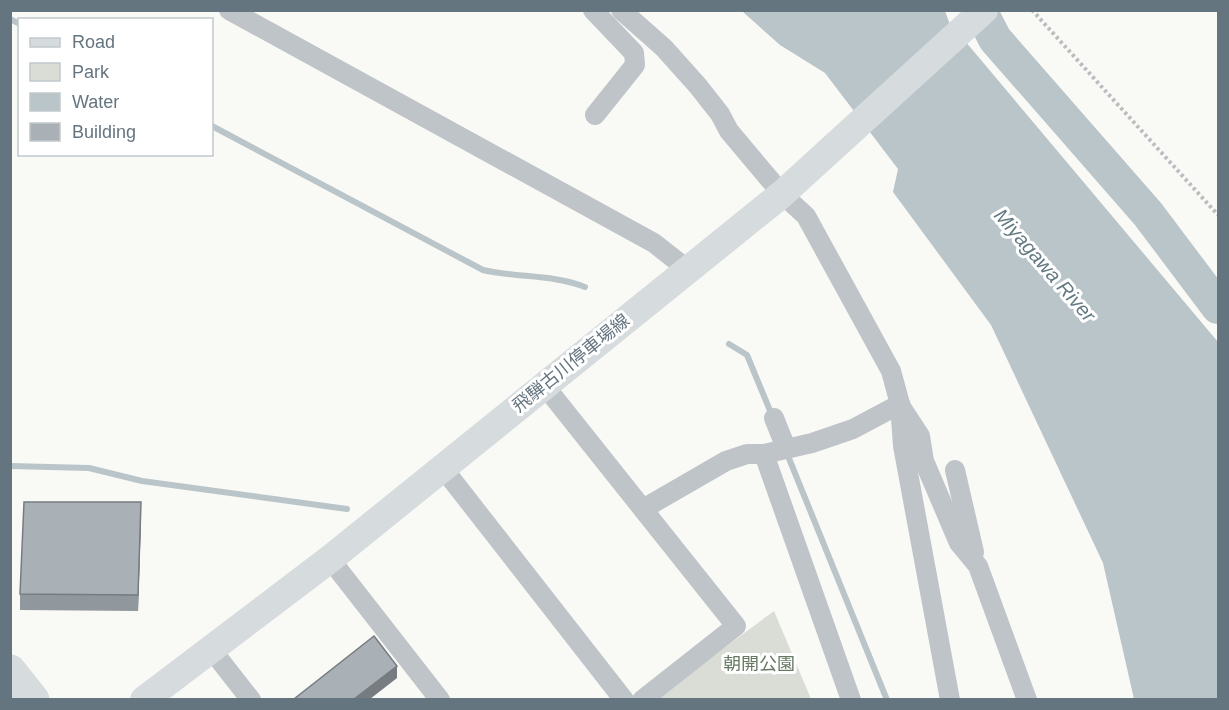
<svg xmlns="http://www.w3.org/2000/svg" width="1229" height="710" viewBox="0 0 1229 710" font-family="Arial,'Noto Sans JP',sans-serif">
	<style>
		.green { fill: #d9ddd5 }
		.water { fill: #bac5c9 }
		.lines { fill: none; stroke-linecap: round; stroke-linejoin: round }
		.stream { stroke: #bac5c9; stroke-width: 6 }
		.river { stroke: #bac5c9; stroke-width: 34 }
		.path { stroke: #babdc0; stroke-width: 4; stroke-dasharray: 3 3; stroke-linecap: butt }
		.minor { stroke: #bfc4c8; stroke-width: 20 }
		.secondary { stroke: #d6dbde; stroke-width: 28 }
		.trunk { stroke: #d6dbde; stroke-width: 33 }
		.wall { fill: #91989d }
		.shaded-wall { fill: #767c80 }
		.building { fill: #a9b1b7; stroke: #767c80; stroke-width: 1.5 }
		.labels { text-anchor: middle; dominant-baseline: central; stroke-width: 6; stroke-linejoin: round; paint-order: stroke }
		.street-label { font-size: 18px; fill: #657580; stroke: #fff }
		.park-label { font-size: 18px; fill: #677963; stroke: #fff }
		.water-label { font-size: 20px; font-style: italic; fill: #647a82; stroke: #fff }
	</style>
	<rect width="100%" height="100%" fill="#f9f9f6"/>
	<polygon class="green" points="774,611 811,699 655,699"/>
	<polygon class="water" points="742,11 945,11 949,22 1218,342 1218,699 1134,699 1103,563 991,325 893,192 898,169 825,73 780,45"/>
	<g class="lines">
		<g class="stream">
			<polyline points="10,19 20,24"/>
			<path d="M212 126 483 270C517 278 552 274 585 287"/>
			<polyline points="729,344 747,355 771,413"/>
			<polyline points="788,456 887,700"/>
			<polyline points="10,466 89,468 142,481 347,509"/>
		</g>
		<polyline class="river" points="980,10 995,39 1148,214 1218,307"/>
		<polyline class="path" points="1032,10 1218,215"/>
		<g class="minor">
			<polyline points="229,10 654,243 687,269"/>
			<polyline points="593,10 634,53 635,65 595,115"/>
			<polyline points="621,10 664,48 698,86 720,114 729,131 782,194 806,216 891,371 900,404 903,446 950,700"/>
			<polyline points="544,385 736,626 642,700"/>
			<polyline points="901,407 920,436 924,461 959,543 978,566 1027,700"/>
			<polyline points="774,418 786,448"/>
			<polyline points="764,454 851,700"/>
			<polyline points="442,467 624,700"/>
			<polyline points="955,470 974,552"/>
			<polyline points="643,509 726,461 747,454 764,454 812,443 853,429 900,404"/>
			<polyline points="330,559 440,700"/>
			<polyline points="211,649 251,700"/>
		</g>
		<polyline class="secondary" points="144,700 330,559 782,194 984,10"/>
		<polyline class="trunk" points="10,671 33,700"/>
	</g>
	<polygon class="wall" points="141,518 138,611 20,610 20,594"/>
	<g class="shaded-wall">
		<polygon points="141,502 141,518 138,611 138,595"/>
		<polygon points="397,666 397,678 370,699 354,699"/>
	</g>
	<g class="building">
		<polygon points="24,502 141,502 138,595 20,594"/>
		<polygon points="374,636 397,666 354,699 294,699"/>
	</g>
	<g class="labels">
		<g class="street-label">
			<text transform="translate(571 363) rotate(-39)">飛騨古川停車場線</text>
		</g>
		<g class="park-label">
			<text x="759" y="664">朝開公園</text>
		</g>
		<g class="water-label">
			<text transform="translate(1045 265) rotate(49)">Miyagawa River</text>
		</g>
	</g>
	<rect width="1229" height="710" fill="none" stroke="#657580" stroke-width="24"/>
	<rect x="18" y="18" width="195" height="138" fill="#ffffff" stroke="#c1c8cc" stroke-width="1.5"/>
	<rect x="30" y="38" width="30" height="9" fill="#d6dbde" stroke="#c1c8cc" stroke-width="1.5"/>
	<text x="72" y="48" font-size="18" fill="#657580">Road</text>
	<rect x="30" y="63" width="30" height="18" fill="#d9ddd5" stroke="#c1c8cc" stroke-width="1.5"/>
	<text x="72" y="78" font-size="18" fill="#657580">Park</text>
	<rect x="30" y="93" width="30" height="18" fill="#bac5c9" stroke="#c1c8cc" stroke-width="1.5"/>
	<text x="72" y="108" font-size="18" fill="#657580">Water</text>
	<rect x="30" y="123" width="30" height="18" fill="#a9b1b7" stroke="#c1c8cc" stroke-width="1.5"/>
	<text x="72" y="138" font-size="18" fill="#657580">Building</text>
</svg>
